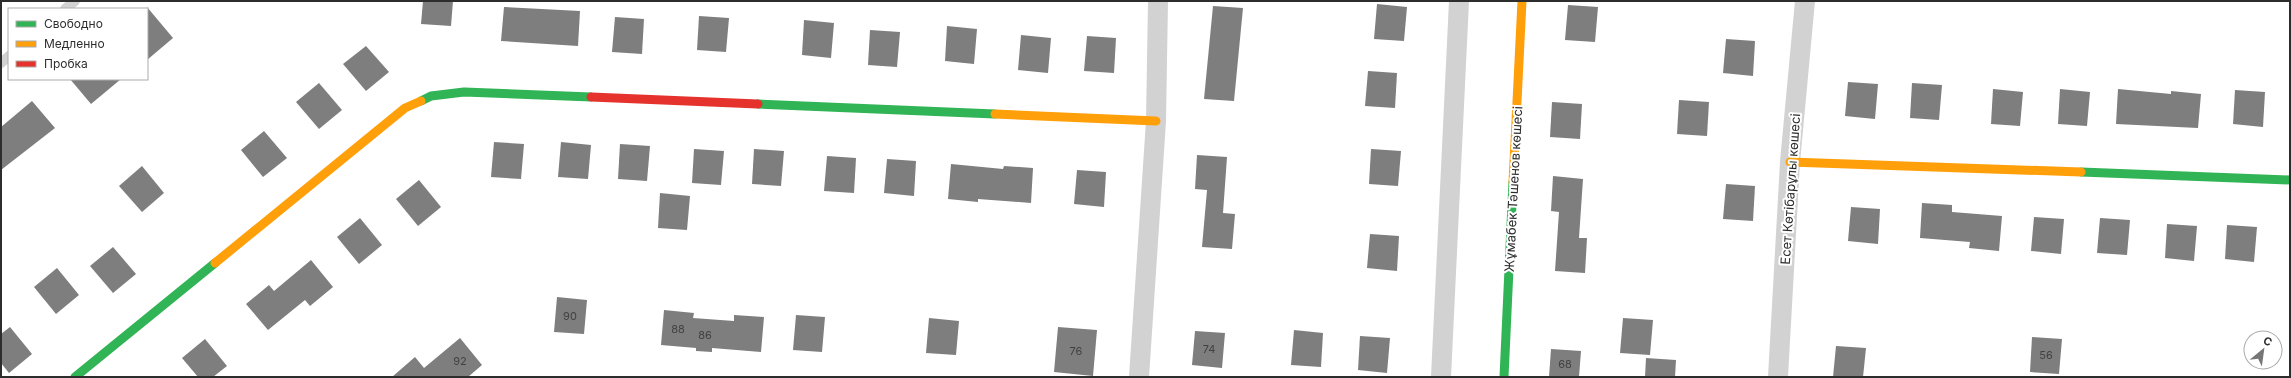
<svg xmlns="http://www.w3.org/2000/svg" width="2291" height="378" viewBox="0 0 2291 378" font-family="Inter,sans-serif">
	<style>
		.building { fill: #7e7e7e }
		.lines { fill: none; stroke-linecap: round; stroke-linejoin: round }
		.lane { stroke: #d2d2d2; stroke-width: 10 }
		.street { stroke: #d2d2d2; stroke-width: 20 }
		.fast { stroke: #30b455; stroke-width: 9 }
		.slow { stroke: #ff9f0a; stroke-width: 9 }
		.jam { stroke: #e5322d; stroke-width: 9 }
		.labels { text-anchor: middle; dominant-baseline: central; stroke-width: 4; stroke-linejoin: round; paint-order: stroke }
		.number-label { font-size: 11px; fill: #414141 }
		.street-label { font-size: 13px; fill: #2d2d2d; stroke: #fff }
	</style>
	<rect width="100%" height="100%" fill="#fff"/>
	<g class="building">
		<polygon points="423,1 453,1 451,26 421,24"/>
		<polygon points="1377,4 1407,7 1404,41 1374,39"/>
		<polygon points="1568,5 1598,7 1595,42 1565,40"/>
		<polygon points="1213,6 1243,8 1234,101 1204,99"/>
		<polygon points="147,7 173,38 147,60"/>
		<polygon points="504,7 580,11 578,46 501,41"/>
		<polygon points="699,16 729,18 726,52 697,50"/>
		<polygon points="615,17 644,19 642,54 612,52"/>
		<polygon points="804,20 834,23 831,58 802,55"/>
		<polygon points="947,26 977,29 974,64 945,61"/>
		<polygon points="870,30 900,32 897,67 868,65"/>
		<polygon points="1021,35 1051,38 1048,73 1018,70"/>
		<polygon points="1087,36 1116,38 1114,73 1084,71"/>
		<polygon points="1726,39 1755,41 1753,76 1723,73"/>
		<polygon points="366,46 389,72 366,91 343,64"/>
		<polygon points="1368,71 1397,73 1395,108 1365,106"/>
		<polygon points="70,79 121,79 91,104"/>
		<polygon points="1848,82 1878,84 1875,119 1845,116"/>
		<polygon points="319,83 342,110 319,129 296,102"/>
		<polygon points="1912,83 1942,85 1939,120 1910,118"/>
		<polygon points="1993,89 2023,92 2020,126 1991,124"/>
		<polygon points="2060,89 2090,92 2087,126 2058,124"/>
		<polygon points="2118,89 2171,94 2171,91 2201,94 2198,128 2116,124"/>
		<polygon points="2235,90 2265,92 2263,127 2233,124"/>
		<polygon points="1679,100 1709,102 1707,136 1677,134"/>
		<polygon points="32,101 55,128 1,170 1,127"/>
		<polygon points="1552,102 1582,104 1580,139 1550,137"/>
		<polygon points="264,131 287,158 263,177 241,150"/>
		<polygon points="494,142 524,144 521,179 491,177"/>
		<polygon points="561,142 591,145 588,179 558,177"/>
		<polygon points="620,144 650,146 647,181 618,179"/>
		<polygon points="694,149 724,151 721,185 692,183"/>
		<polygon points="754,149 784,151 781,186 752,184"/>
		<polygon points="1371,149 1401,151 1398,186 1369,184"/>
		<polygon points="1197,155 1227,157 1223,213 1235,214 1232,249 1202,247 1207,190 1195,189"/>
		<polygon points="827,156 856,158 854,193 824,191"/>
		<polygon points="887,159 916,161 914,196 884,193"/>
		<polygon points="951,164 1003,169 1004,166 1033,168 1031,203 978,199 978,202 948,199"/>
		<polygon points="142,166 164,193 142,212 119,186"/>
		<polygon points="1077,170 1106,172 1104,207 1074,204"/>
		<polygon points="1553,176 1583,179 1579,238 1587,238 1585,273 1555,271 1559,212 1551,211"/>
		<polygon points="419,180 441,207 418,226 396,199"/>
		<polygon points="1726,184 1755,186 1753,221 1723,219"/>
		<polygon points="660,193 690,196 687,230 658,228"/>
		<polygon points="1922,203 1952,205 1952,212 2002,216 1999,251 1969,248 1970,242 1920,238"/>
		<polygon points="1851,207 1880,209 1878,244 1848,241"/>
		<polygon points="2034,217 2064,219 2061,254 2031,251"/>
		<polygon points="360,218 382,245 359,264 337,237"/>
		<polygon points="2100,218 2130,220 2127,255 2097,253"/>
		<polygon points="2167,224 2197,226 2194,261 2165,258"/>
		<polygon points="2227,225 2257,227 2254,262 2225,259"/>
		<polygon points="1370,234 1399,236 1397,271 1367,268"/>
		<polygon points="113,247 136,274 113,293 90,266"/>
		<polygon points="311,260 333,287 310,306 305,300 268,330 246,304 269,285 274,291"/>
		<polygon points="57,268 79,295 56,314 34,287"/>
		<polygon points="557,297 587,300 584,334 554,332"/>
		<polygon points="664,310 694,313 693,318 734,321 734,315 764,317 761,352 712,348 712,352 696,351 696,348 661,345"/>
		<polygon points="796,315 825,317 822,352 793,350"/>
		<polygon points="929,318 959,321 956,355 926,353"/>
		<polygon points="1623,318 1653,320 1650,355 1620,353"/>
		<polygon points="10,327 32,354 9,373 1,363 1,334"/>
		<polygon points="1058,327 1097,330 1093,376 1054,372"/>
		<polygon points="1294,330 1323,333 1321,367 1291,365"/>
		<polygon points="1195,331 1225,333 1222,368 1192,365"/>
		<polygon points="1360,336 1390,338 1387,373 1358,370"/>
		<polygon points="2032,337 2062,339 2059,374 2030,372"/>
		<polygon points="460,338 482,365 468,377 392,377 415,357 424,368"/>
		<polygon points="205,339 227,366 213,377 198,377 182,358"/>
		<polygon points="1836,346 1866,348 1863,377 1833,377"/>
		<polygon points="1551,349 1581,351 1579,377 1549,377"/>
		<polygon points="1646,358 1676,360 1675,377 1645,377"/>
	</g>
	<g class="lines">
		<g class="lane">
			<polyline points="65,9 75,1"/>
			<polyline points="1,63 9,56"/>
		</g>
		<g class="street">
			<polyline points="1139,377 1156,121 1158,1"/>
			<polyline points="1441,377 1459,1"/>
			<polyline points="1778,377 1790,162 1805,1"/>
		</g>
		<g class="fast">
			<polyline points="421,101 431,96 464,92 591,97"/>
			<polyline points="758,104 995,114"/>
			<polyline points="2081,172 2290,180"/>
			<polyline points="75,377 215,263"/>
			<polyline points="1504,377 1513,182"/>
		</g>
		<g class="slow">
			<polyline points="995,114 1156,121"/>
			<polyline points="1790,162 2081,172"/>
			<polyline points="1513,182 1522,1"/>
			<polyline points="215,263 405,108 421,101"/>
		</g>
		<polyline class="jam" points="591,97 758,104"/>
	</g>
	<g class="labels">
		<g class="number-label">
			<text x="570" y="316">90</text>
			<text x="678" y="329">88</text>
			<text x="705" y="335">86</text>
			<text x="1209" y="349">74</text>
			<text x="1076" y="351">76</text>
			<text x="2046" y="355">56</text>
			<text x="460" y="361">92</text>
			<text x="1565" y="364">68</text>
		</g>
		<g class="street-label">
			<text transform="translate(1513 189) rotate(-87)">Жұмабек Тәшенов көшесі</text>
			<text transform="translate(1790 189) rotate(-86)">Есет Көтібарұлы көшесі</text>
		</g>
	</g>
	<rect width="2291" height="378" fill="none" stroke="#2d2d2d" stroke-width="4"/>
	<rect x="8" y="8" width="140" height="72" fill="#ffffff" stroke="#ababab"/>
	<rect x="16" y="21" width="20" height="6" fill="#30b455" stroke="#ababab"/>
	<text x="44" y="28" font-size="12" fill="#2d2d2d">Свободно</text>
	<rect x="16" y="41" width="20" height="6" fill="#ff9f0a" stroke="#ababab"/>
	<text x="44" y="48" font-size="12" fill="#2d2d2d">Медленно</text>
	<rect x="16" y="61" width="20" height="6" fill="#e5322d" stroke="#ababab"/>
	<text x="44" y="68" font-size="12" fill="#2d2d2d">Пробка</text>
	<g transform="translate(2263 350) rotate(29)"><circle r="19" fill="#ffffff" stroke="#ababab"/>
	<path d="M0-3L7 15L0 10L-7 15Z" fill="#767676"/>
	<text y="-6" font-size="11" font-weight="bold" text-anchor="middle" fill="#2d2d2d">С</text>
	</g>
</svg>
